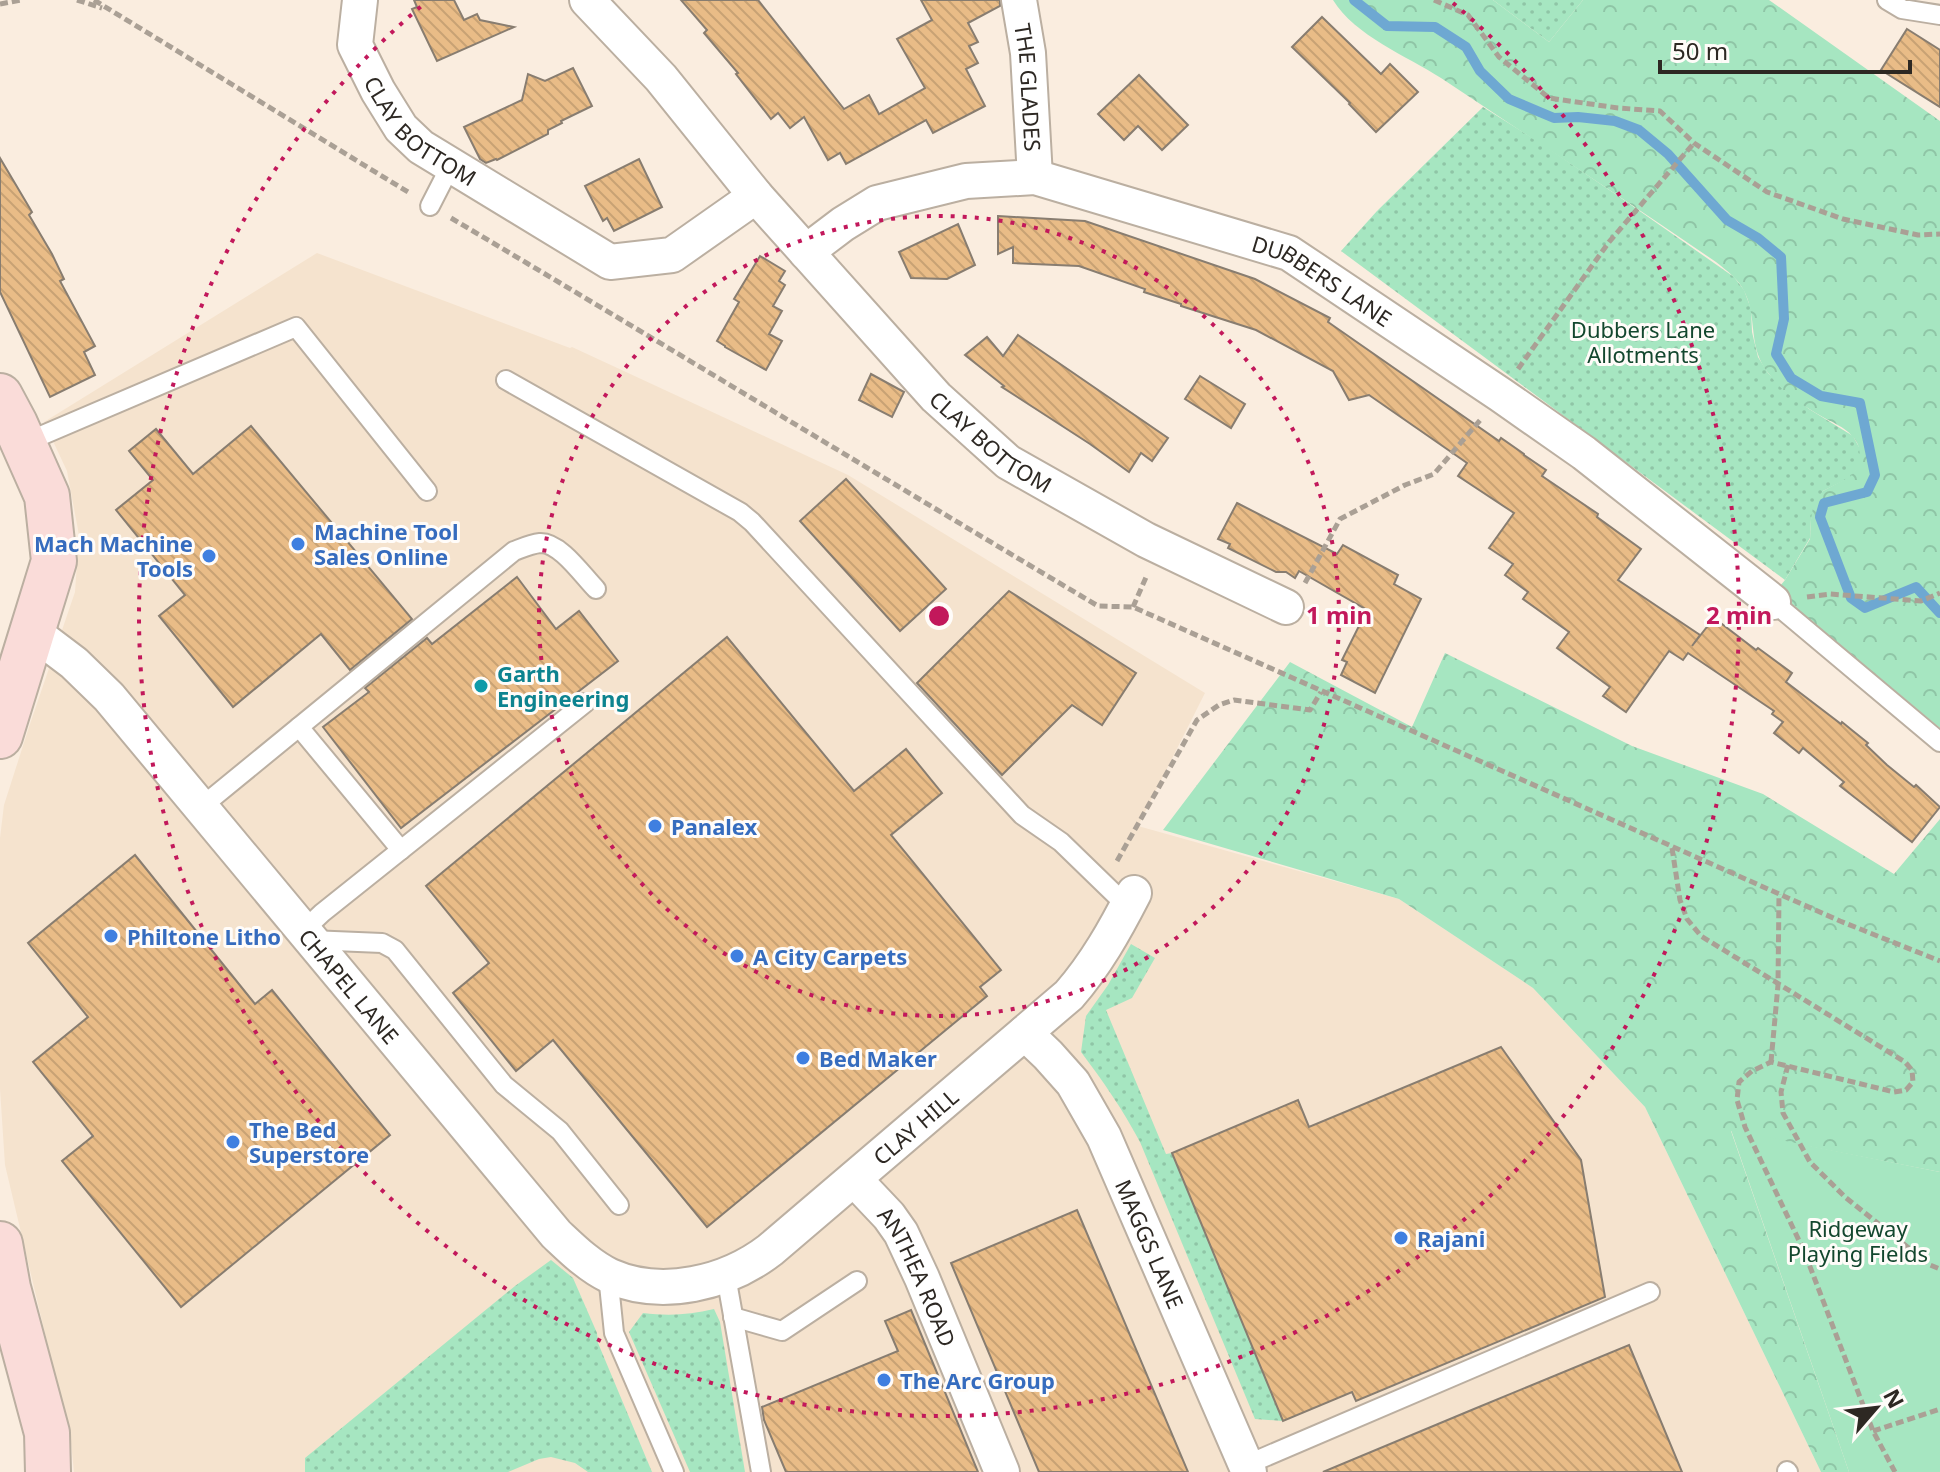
<svg xmlns="http://www.w3.org/2000/svg" width="1940" height="1472" viewBox="0 0 1940 1472" font-family="'Noto Sans',sans-serif">
	<style>
		.built { fill: #f5e3ce }
		.grass { fill: url(#grass-dots) }
		.forest { fill: url(#forest-crowns) }
		.park { fill: #a6e6c1 }
		.lines { fill: none; stroke-linecap: round; stroke-linejoin: round }
		.stream { stroke: #6ea8d2; stroke-width: 10 }
		.building { fill: url(#building-back-hatch); stroke: #887d70; stroke-width: 2 }
		.lane-casing { stroke: #bbafa1; stroke-width: 22 }
		.street-casing { stroke: #bbafa1; stroke-width: 38 }
		.secondary-casing { stroke: #bbafa1; stroke-width: 48 }
		.path { stroke: #aaa095; stroke-width: 5; stroke-dasharray: 8 4; stroke-linecap: butt }
		.lane { stroke: #fff; stroke-width: 18 }
		.street { stroke: #fff; stroke-width: 34 }
		.secondary { stroke: #fadcd9; stroke-width: 44 }
		.ring { fill: none; stroke: #c2185b; stroke-width: 4; stroke-dasharray: 4 8 }
		.shop-dot { fill: #3f7fe0; stroke: #fffcf9; stroke-width: 3 }
		.culture-dot { fill: #0f9aa8; stroke: #fffcf9; stroke-width: 3 }
		.labels { text-anchor: middle; dominant-baseline: central; stroke-width: 6; stroke-linejoin: round; paint-order: stroke }
		.street-label { font-size: 22px; fill: #2d2823; stroke: #fffcf9 }
		.park-label { font-size: 22px; fill: #13472e; stroke: #fffcf9 }
		.shop-label { font-size: 22px; font-weight: bold; fill: #366cbe; stroke: #fffcf9; text-anchor: start }
		.culture-label { font-size: 22px; font-weight: bold; fill: #0d838f; stroke: #fffcf9; text-anchor: start }
		.centre { fill: #c2185b; stroke: #fffcf9; stroke-width: 4 }
		.ring-label { font-size: 24px; text-anchor: middle; font-weight: bold; fill: #c2185b; stroke: #fffcf9; stroke-width: 6; stroke-linejoin: round; paint-order: stroke }
	</style>
	<defs>
		<pattern id="grass-dots" width="8" height="8" patternUnits="userSpaceOnUse" patternTransform="scale(2)"><rect width="8" height="8" fill="#a6e6c1"/><path d="M2 2h.1M6 6h.1" fill="none" stroke="#8fc5a6" stroke-width="1.8" stroke-linecap="round"/></pattern>
		<pattern id="forest-crowns" width="20" height="18" patternUnits="userSpaceOnUse" patternTransform="scale(2)"><rect width="20" height="18" fill="#a6e6c1"/><path d="M2 6a3 3 0 1 1 6 0M12 15a3 3 0 1 1 6 0" fill="none" stroke="#8fc5a6"/></pattern>
		<pattern id="building-back-hatch" width="6" height="6" patternUnits="userSpaceOnUse" patternTransform="scale(2)"><rect width="6" height="6" fill="#e9bc87"/><path d="M-1 5l2 2M0 0l6 6M5-1l2 2" fill="none" stroke="#c8a274"/></pattern>
	</defs>
	<rect width="100%" height="100%" fill="#faeddf"/>
	<polygon class="built" points="317,253 570,348 572,347 848,475 1205,693 1138,826 1399,899 1533,988 1645,1107 1821,1472 74,1472 71,1443 5,1165 0,1089 0,838 4,805 29,727 75,592 79,535 67,471 44,422"/>
	<g class="grass">
		<polygon points="1493,0 1583,0 1549,42"/>
		<polygon points="1483,107 1539,142 1621,198 1734,277 1744,290 1751,309 1752,332 1758,357 1768,373 1784,390 1809,409 1853,436 1860,449 1860,465 1851,477 1823,491 1811,519 1810,538 1785,580 1341,251 1377,211"/>
		<path d="M1131 944 1155 958 1132 998 1106 1010 1166 1154 1172 1153 1283 1421 1255 1419 1140 1142C1123 1110 1103 1081 1081 1052L1086 1016 1108 985Z"/>
		<polygon points="551,1260 573,1278 597,1333 598,1343 652,1472 588,1472 575,1463 551,1457 539,1459 508,1472 305,1472 305,1458 515,1286"/>
		<path d="M714 1309 720 1322 745 1472H690L629 1332 643 1313C668 1316 689 1315 714 1309Z"/>
	</g>
	<g class="forest">
		<path d="M1333 0H1493L1549 42 1583 0H1769L1940 121V728L1775 592 1785 580 1810 539 1811 519 1814 502 1823 491 1851 476 1860 464C1860 454 1860 443 1852 436 1845 427 1831 422 1821 416 1802 405 1782 392 1769 374 1747 347 1758 320 1745 293 1739 279 1727 271 1716 262 1625 200 1533 139 1441 78 1407 56 1355 36 1333 0Z"/>
		<polygon points="1445,653 1632,746 1763,794 1894,874 1940,819 1940,1172 1731,1131 1849,1472 1821,1472 1645,1107 1533,988 1399,899 1163,830 1290,662 1412,727"/>
	</g>
	<polygon class="park" points="1731,1130 1940,1172 1940,1472 1849,1472"/>
	<g class="lines">
		<polyline class="stream" points="1354,0 1387,26 1435,27 1466,47 1480,71 1509,99 1554,118 1578,117 1615,121 1639,130 1668,154 1727,220 1758,238 1781,257 1784,319 1776,354 1791,378 1821,396 1860,403 1875,475 1867,492 1824,503 1820,517 1851,598 1865,608 1916,587 1940,613"/>
	</g>
	<g class="building">
		<polygon points="414,0 454,0 464,20 477,14 480,20 514,27 437,61 412,9 417,7"/>
		<polygon points="681,0 758,0 844,109 869,95 879,114 925,88 897,39 932,20 921,0 1000,0 1000,6 968,23 978,42 969,46 978,63 966,69 985,106 933,133 926,120 846,164 840,153 828,160 804,117 790,128 778,113 771,119 736,74 738,73 704,33 707,30"/>
		<polygon points="1322,17 1381,74 1390,64 1418,92 1376,132 1349,104 1350,103 1292,47"/>
		<polygon points="1907,29 1940,50 1940,107 1881,70"/>
		<polygon points="573,68 592,106 561,121 562,123 548,130 548,134 497,160 496,159 486,163 480,159 464,127 522,100 528,74 545,81"/>
		<polygon points="1139,75 1188,125 1162,150 1138,126 1124,140 1098,114"/>
		<polygon points="0,158 32,212 29,215 52,254 64,279 60,281 95,346 84,352 95,375 50,397 0,292"/>
		<polygon points="639,159 662,207 614,231 607,218 603,221 585,186"/>
		<polygon points="998,216 1085,221 1255,279 1330,318 1328,322 1499,441 1501,438 1524,454 1524,455 1546,470 1542,476 1598,514 1597,517 1641,549 1618,580 1700,635 1692,646 1714,618 1756,650 1758,648 1792,673 1786,682 1841,724 1842,722 1853,731 1868,743 1866,745 1887,765 1914,787 1916,785 1940,807 1912,842 1840,786 1844,782 1803,748 1799,753 1774,733 1783,722 1772,714 1774,711 1688,653 1683,660 1669,651 1626,712 1603,696 1610,687 1557,648 1569,632 1523,599 1528,592 1505,575 1513,564 1489,548 1514,513 1458,476 1467,463 1369,395 1349,400 1333,371 1256,330 1181,306 1181,304 1144,292 1145,289 1079,266 1013,263 1013,247 998,254"/>
		<polygon points="958,224 975,265 947,279 911,278 899,252"/>
		<polygon points="760,256 785,271 779,281 785,285 773,306 782,311 769,334 782,341 766,370 725,347 725,346 717,341 739,302 734,299"/>
		<polygon points="1018,335 1168,438 1152,461 1141,453 1129,472 1090,444 1002,387 1004,386 965,355 987,337 1003,356"/>
		<polygon points="871,374 904,392 892,417 859,400"/>
		<polygon points="1200,376 1245,404 1231,428 1185,399"/>
		<polygon points="251,426 412,619 350,670 321,634 233,707 159,616 185,595 116,510 153,480 129,451 156,429 193,474"/>
		<polygon points="846,479 946,589 900,631 800,521"/>
		<polygon points="1237,503 1337,554 1343,545 1398,575 1394,584 1421,599 1375,693 1341,675 1347,662 1342,660 1367,610 1299,571 1295,578 1286,572 1276,572 1228,548 1230,544 1218,539"/>
		<polygon points="517,577 556,629 579,611 618,661 401,828 323,727 369,692 365,688 427,638 432,644"/>
		<polygon points="1009,591 1136,673 1102,725 1072,705 1002,775 917,683"/>
		<polygon points="727,637 854,791 906,749 942,793 891,835 1001,970 980,987 987,996 707,1227 553,1040 516,1071 453,993 489,963 426,886"/>
		<polygon points="135,855 255,1004 272,990 390,1135 181,1307 62,1161 93,1136 33,1062 88,1017 28,943"/>
		<polygon points="1501,1047 1581,1160 1605,1297 1356,1401 1352,1392 1283,1421 1172,1153 1298,1100 1309,1127"/>
		<polygon points="1077,1210 1188,1472 1039,1472 951,1263"/>
		<polygon points="911,1310 978,1472 786,1472 764,1420 762,1407 898,1351 885,1321"/>
		<polygon points="1629,1345 1682,1472 1323,1472 1474,1409"/>
	</g>
	<g class="lines">
		<defs>
			<g id="lane">
				<polyline points="1887,0 1902,9 1940,15"/>
				<polyline points="430,206 451,165"/>
				<polyline points="506,380 740,512 752,522 1022,815 1061,842 1127,906"/>
				<polyline points="24,443 296,327 427,491"/>
				<polyline points="1773,602 1940,742"/>
				<polyline points="299,727 401,850"/>
				<path d="M200 808 514 551C522 548 531 544 540 543 560 542 583 576 596 589"/>
				<polyline points="303,931 322,913 585,703"/>
				<polyline points="310,940 382,943 395,950 504,1085 560,1131 619,1205"/>
				<polyline points="608,1275 614,1333 674,1472"/>
				<polyline points="726,1276 761,1472"/>
				<polyline points="733,1317 782,1331 857,1281"/>
				<polyline points="1246,1465 1650,1292"/>
				<polyline points="1787,1471 1788,1472"/>
			</g>
			<g id="street">
				<path id="s1" d="M360 0 355 45 378 91 401 128 421 147 610 262 672 255 756 196"/>
				<path id="s2" d="M587 0 661 78 756 196 936 397 1008 462 1146 540 1286 607"/>
				<path id="s3" d="M1019 0 1028 53 1035 177"/>
				<path id="s4" d="M806 252 843 224 877 203 966 181 1035 177 1289 253 1501 395 1584 453 1773 602"/>
				<path id="s5" d="M33 632 74 663 109 697 556 1234C572 1249 589 1266 610 1276 662 1299 727 1283 770 1250L1069 995C1096 964 1115 930 1134 893"/>
				<path id="s6" d="M1025 1033 1048 1055 1073 1083 1104 1137 1249 1472"/>
				<path id="s7" d="M854 1179 889 1216 901 1233 922 1278 1002 1472"/>
			</g>
			<g id="secondary">
				<polyline points="0,396 15,424 47,496 54,561 0,736"/>
				<polyline points="0,1244 8,1288 47,1433 48,1472"/>
			</g>
		</defs>
		<use href="#lane" class="lane-casing"/>
		<use href="#street" class="street-casing"/>
		<use href="#secondary" class="secondary-casing"/>
		<g class="path">
			<polyline points="77,0 102,8"/>
			<polyline points="94,0 408,192"/>
			<polyline points="1434,0 1468,15 1499,57 1549,98 1618,108 1660,111 1694,143 1767,192 1843,219 1918,235 1940,234"/>
			<polyline points="0,4 21,0"/>
			<path d="M451 218C667 346 881 477 1098 606L1133 607 1840 921 1940 961"/>
			<polyline points="1518,369 1609,242 1694,143"/>
			<polyline points="1305,583 1340,519 1405,485 1434,474 1481,419"/>
			<polyline points="1807,597 1830,594 1921,601 1940,593"/>
			<polyline points="1133,607 1147,575"/>
			<polyline points="1672,848 1680,900 1687,919 1701,936 1905,1062 1912,1070 1913,1082 1906,1090 1894,1092 1771,1062 1752,1071 1739,1082 1737,1100 1745,1127 1804,1251 1873,1431 1895,1472"/>
			<polyline points="1117,861 1197,720 1219,705 1234,700 1310,710 1321,692"/>
			<polyline points="1771,1062 1778,985 1779,894"/>
			<polyline points="1788,1065 1781,1092 1783,1113 1810,1162 1845,1197 1930,1265 1940,1269"/>
			<polyline points="1873,1431 1940,1409"/>
		</g>
		<use href="#lane" class="lane"/>
		<use href="#street" class="street"/>
		<use href="#secondary" class="secondary"/>
	</g>
	<g class="ring">
		<circle cx="939" cy="616" r="400"/>
		<path d="M1453 3A800 800 0 1 1 425 3"/>
	</g>
	<g class="shop-dot">
		<circle cx="298" cy="544" r="8"/>
		<circle cx="209" cy="556" r="8"/>
		<circle cx="655" cy="826" r="8"/>
		<circle cx="111" cy="936" r="8"/>
		<circle cx="737" cy="956" r="8"/>
		<circle cx="803" cy="1058" r="8"/>
		<circle cx="233" cy="1142" r="8"/>
		<circle cx="1401" cy="1238" r="8"/>
		<circle cx="884" cy="1380" r="8"/>
	</g>
	<circle class="culture-dot" cx="481" cy="686" r="8"/>
	<g class="labels">
		<g class="street-label">
			<text stroke="none"><textPath href="#s3" startOffset="88">THE GLADES</textPath></text>
			<text stroke="none"><textPath href="#s1" startOffset="156">CLAY BOTTOM</textPath></text>
			<text stroke="none"><textPath href="#s4" startOffset="554">DUBBERS LANE</textPath></text>
			<text stroke="none"><textPath href="#s2" startOffset="600">CLAY BOTTOM</textPath></text>
			<text stroke="none"><textPath href="#s5" startOffset="476">CHAPEL LANE</textPath></text>
			<text stroke="none"><textPath href="#s5" startOffset="1228">CLAY HILL</textPath></text>
			<text stroke="none"><textPath href="#s6" startOffset="248">MAGGS LANE</textPath></text>
			<text stroke="none"><textPath href="#s7" startOffset="118">ANTHEA ROAD</textPath></text>
		</g>
		<g class="park-label">
			<text x="1643" y="329">Dubbers Lane<tspan x="1643" dy="25">Allotments</tspan></text>
			<text x="1858" y="1228">Ridgeway<tspan x="1858" dy="25">Playing Fields</tspan></text>
		</g>
		<g class="shop-label">
			<text x="314" y="531">Machine Tool<tspan x="314" dy="25">Sales Online</tspan></text>
			<text x="193" y="543" text-anchor="end">Mach Machine<tspan x="193" dy="25">Tools</tspan></text>
			<text x="671" y="826">Panalex</text>
			<text x="127" y="936">Philtone Litho</text>
			<text x="753" y="956">A City Carpets</text>
			<text x="819" y="1058">Bed Maker</text>
			<text x="249" y="1129">The Bed<tspan x="249" dy="25">Superstore</tspan></text>
			<text x="1417" y="1238">Rajani</text>
			<text x="900" y="1380">The Arc Group</text>
		</g>
		<g class="culture-label">
			<text x="497" y="673">Garth<tspan x="497" dy="25">Engineering</tspan></text>
		</g>
	</g>
	<circle cx="939" cy="616" r="12" class="centre"/>
	<g class="ring-label">
		<text x="1339" y="624">1 min</text>
		<text x="1739" y="624">2 min</text>
	</g>
	<g transform="translate(1876 1408) rotate(62)" stroke="#fffcf9" stroke-width="6" paint-order="stroke">
	<path d="M0-6L14 30L0 20L-14 30Z" fill="#2d2823"/>
	<text y="-12" font-size="22" font-weight="bold" text-anchor="middle" fill="#2d2823">N</text>
	</g>
	<path d="M1660 60v12h250v-12" fill="none" stroke="#2d2823" stroke-width="4"/>
	<text x="1672" y="60" font-size="24" fill="#2d2823" stroke="#fffcf9" stroke-width="6" paint-order="stroke">50 m</text>
</svg>
